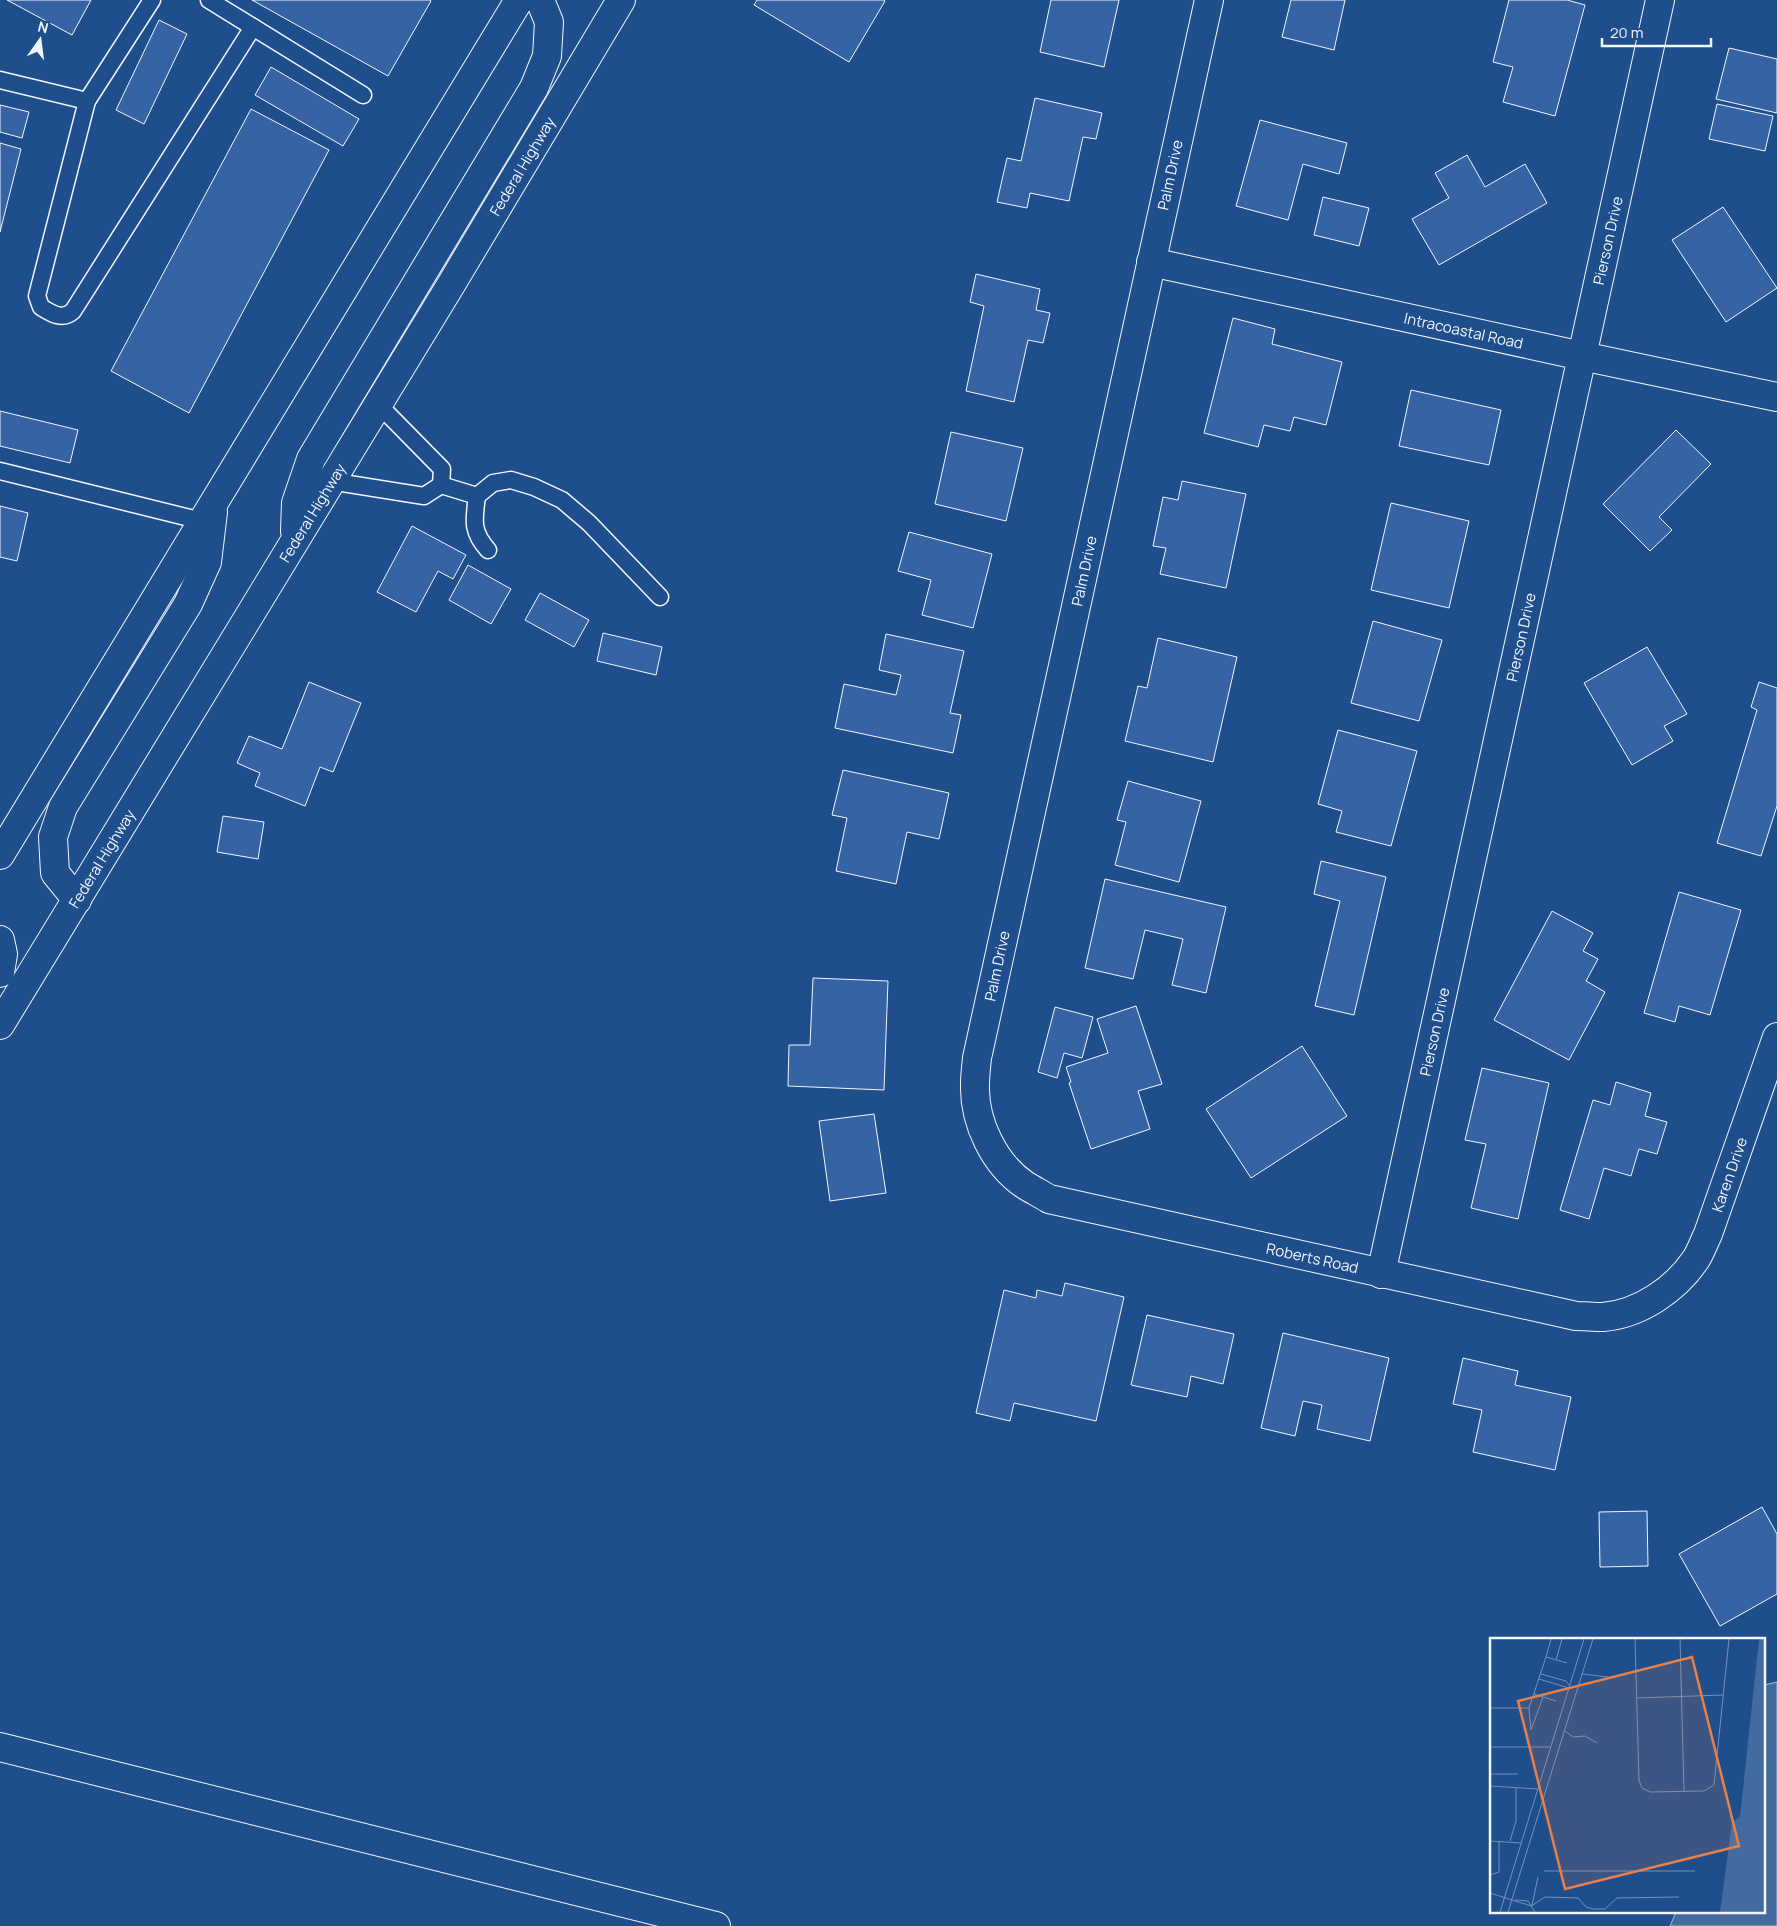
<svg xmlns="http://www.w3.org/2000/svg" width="1777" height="1926" viewBox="0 0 1777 1926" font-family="Manrope,sans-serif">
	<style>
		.water { fill: #446ba0; stroke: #a8bbd7 }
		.building { fill: #3563a3; stroke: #f2f6ff }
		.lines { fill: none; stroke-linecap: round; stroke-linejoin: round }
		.lane-casing { stroke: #f2f6ff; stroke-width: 19 }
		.street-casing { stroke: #f2f6ff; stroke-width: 30 }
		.primary-casing { stroke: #f2f6ff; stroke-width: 30 }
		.lane { stroke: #1f4e8c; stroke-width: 16 }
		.street { stroke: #1f4e8c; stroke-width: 28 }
		.primary { stroke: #1f4e8c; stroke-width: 28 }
		.labels { text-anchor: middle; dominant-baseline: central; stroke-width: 4; stroke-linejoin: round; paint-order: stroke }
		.street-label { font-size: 15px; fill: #f2f6ff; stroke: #1f4e8c }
		.inset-road { fill: none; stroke: #7391ba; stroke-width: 1 }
		.view { fill: #ea8049; fill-opacity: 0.15; stroke: #ea8049; stroke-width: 2.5 }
		.inset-edge { fill: none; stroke: #f2f6ff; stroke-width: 2.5 }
	</style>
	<rect width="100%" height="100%" fill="#1f4e8c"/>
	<polygon class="water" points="1777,1682 1777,1926 1670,1926 1676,1912 1763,1912 1763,1688 1764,1685"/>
	<g class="building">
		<polygon points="7,0 91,0 72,35"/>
		<polygon points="252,0 430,0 431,1 388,76"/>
		<polygon points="757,0 884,0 885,1 849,62 754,5"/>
		<polygon points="1051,0 1119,0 1104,67 1040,52"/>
		<polygon points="1291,0 1345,0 1334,50 1282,37"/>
		<polygon points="1509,0 1567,0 1585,5 1555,116 1503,102 1513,67 1493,62"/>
		<polygon points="159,20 187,34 144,124 116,110"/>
		<polygon points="1729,48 1777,59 1777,113 1716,99"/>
		<polygon points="271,67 359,119 343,146 255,95"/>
		<polygon points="1035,98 1102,113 1096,139 1083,137 1069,201 1030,193 1027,208 997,202 1007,158 1021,161"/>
		<polygon points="1717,104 1773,116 1765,151 1709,139"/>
		<polygon points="0,105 29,112 22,138 0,132"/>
		<polygon points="251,109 329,150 189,413 111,371"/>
		<polygon points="1260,120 1347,143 1339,174 1303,164 1288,220 1236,206"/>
		<polygon points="0,143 21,149 0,232"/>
		<polygon points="1467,155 1485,187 1525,164 1547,203 1439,265 1412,219 1449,198 1435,173"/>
		<polygon points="1323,197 1369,208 1359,246 1314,235"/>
		<polygon points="1723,207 1777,288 1726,322 1672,240"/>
		<polygon points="976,274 1040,289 1036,310 1050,313 1043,343 1028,340 1014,402 966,391 984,306 970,302"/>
		<polygon points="1233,318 1275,329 1272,344 1342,362 1326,425 1294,417 1290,431 1264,425 1258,447 1204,433"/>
		<polygon points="1411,390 1501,410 1489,465 1399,446"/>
		<polygon points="0,411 78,430 70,463 0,446"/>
		<polygon points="1676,430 1711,464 1659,517 1672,530 1650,551 1603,504"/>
		<polygon points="951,432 1023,448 1006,521 935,504"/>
		<polygon points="1182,481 1246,494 1226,588 1160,574 1166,548 1153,546 1163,497 1178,500"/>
		<polygon points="1391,503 1469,521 1449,608 1371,590"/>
		<polygon points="0,506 28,513 17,561 0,557"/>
		<polygon points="412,526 466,555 453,579 438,571 416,612 377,592"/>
		<polygon points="909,532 992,554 973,628 922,615 931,580 898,571"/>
		<polygon points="468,565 511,589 491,624 449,600"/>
		<polygon points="540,593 589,620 574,647 525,620"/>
		<polygon points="1373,621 1442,640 1419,721 1351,703"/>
		<polygon points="603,633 662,647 656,675 597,661"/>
		<polygon points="886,634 964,651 950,713 961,715 953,753 835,728 844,684 896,695 901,675 879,670"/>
		<polygon points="1158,638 1237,657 1213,762 1125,741 1138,686 1147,688"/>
		<polygon points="1647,647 1687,714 1664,726 1673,741 1632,765 1584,683"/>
		<polygon points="309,682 361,703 333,772 320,767 305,806 255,786 260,773 237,763 249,736 282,749"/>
		<polygon points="1759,682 1777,688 1777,806 1761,856 1717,843 1757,710 1751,707"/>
		<polygon points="1338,730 1417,751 1391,846 1336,832 1342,811 1318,804"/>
		<polygon points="843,770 949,793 939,839 907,832 896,884 836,871 847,818 832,815"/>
		<polygon points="1128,781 1201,801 1179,882 1115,865 1126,822 1117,820"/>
		<polygon points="223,816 264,822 258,859 217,852"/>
		<polygon points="1321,861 1386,877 1354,1015 1315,1006 1340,901 1314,894"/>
		<polygon points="1105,879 1226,907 1206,993 1172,985 1183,939 1145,930 1133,979 1085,968"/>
		<polygon points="1679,892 1741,910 1710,1015 1679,1006 1675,1022 1644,1013"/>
		<polygon points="1552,911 1593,933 1583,951 1598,959 1586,981 1605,992 1569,1060 1494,1020"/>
		<polygon points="813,978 888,981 884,1090 788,1086 789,1045 810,1045"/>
		<polygon points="1136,1006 1162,1084 1138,1091 1150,1129 1091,1149 1069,1083 1071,1082 1066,1067 1108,1053 1097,1019"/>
		<polygon points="1055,1007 1093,1017 1082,1058 1064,1053 1057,1078 1038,1072"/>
		<polygon points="1302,1046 1347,1116 1251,1178 1206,1109"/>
		<polygon points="1482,1068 1549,1083 1518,1219 1471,1208 1486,1144 1465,1140"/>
		<polygon points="1616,1082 1651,1093 1645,1116 1667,1122 1657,1154 1639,1149 1631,1176 1604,1168 1589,1219 1560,1210 1593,1100 1610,1105"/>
		<polygon points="874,1114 886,1193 830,1201 819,1121"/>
		<polygon points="1065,1283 1124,1297 1096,1421 1014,1403 1010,1421 976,1413 1004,1290 1036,1298 1037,1290 1062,1296"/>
		<polygon points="1147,1315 1234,1334 1223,1384 1191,1376 1187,1397 1131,1385"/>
		<polygon points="1283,1333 1389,1358 1370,1441 1317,1429 1322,1405 1303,1401 1295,1436 1261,1428"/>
		<polygon points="1463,1358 1518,1371 1515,1385 1571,1397 1555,1470 1473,1452 1482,1410 1453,1404"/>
		<polygon points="1762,1507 1777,1534 1777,1594 1720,1626 1679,1554"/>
		<polygon points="1647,1511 1648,1566 1600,1567 1599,1512"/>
	</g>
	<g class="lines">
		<defs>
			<g id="lane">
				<polyline points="209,0 363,95"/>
				<polyline points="0,80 87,101 152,0"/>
				<path d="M87 101 37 296 41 307C51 313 62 321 73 311L253 27"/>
				<polyline points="377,403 442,469 441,485 477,496 493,483 511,480 534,487 562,500 589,523 660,597"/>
				<polyline points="0,471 202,521"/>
				<polyline points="330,481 424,496 441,485"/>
				<path d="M477 496C474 520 471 531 488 550"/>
			</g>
			<g id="street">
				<path id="s1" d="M1209 0 977 1058C976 1067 975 1076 975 1085 974 1122 994 1164 1025 1185 1033 1190 1041 1194 1049 1199L1576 1316C1584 1316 1594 1317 1603 1317 1640 1314 1676 1289 1696 1259 1701 1251 1704 1242 1708 1234L1777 1037"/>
				<path id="s2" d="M1151 262 1582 356 1777 397"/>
				<path id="s3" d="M1381 1274 1660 0"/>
				<polyline points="0,1747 716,1926"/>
			</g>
			<g id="primary">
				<polyline points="295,531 296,503 311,459 534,88 547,56 549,22 540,0"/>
				<polyline points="0,855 519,0"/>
				<polyline points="77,900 55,873 53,837 63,807 188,604 207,562 213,512"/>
				<polyline points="0,940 3,954 0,973"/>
				<path id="s4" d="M0 1025 452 283 621 0"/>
			</g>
		</defs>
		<use href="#lane" class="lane-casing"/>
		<use href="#street" class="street-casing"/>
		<use href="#primary" class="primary-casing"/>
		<use href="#lane" class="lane"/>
		<use href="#street" class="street"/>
		<use href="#primary" class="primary"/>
	</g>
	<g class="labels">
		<g class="street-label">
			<text stroke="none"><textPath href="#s4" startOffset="1005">Federal Highway</textPath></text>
			<text transform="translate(1170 175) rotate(-78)">Palm Drive</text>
			<text stroke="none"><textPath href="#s3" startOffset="1058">Pierson Drive</textPath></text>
			<text stroke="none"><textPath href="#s2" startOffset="320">Intracoastal Road</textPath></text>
			<text stroke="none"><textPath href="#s4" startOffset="600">Federal Highway</textPath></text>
			<text transform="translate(1084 571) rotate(-78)">Palm Drive</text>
			<text stroke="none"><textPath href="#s3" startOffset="652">Pierson Drive</textPath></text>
			<text stroke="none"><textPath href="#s4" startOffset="195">Federal Highway</textPath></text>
			<text transform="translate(997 966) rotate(-78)">Palm Drive</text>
			<text stroke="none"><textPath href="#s3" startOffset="248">Pierson Drive</textPath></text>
			<text stroke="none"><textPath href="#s1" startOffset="2025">Karen Drive</textPath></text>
			<text stroke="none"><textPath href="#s1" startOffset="1524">Roberts Road</textPath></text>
		</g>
	</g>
	<g transform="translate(1490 1638)">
		<rect width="275" height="275" fill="#1f4e8c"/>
		<path d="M269 1H275V267L274 274H230L242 184 250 179Z" fill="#446ba0"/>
		<path class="inset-road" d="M145 1 149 142 152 150 160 154 214 153 224 147 239 1M190 1 194 153M56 19 61 1M66 22 72 1M51 36 76 43 79 47M92 36 118 39M49 41 79 50M44 56 66 63M147 60 233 57M0 70H39L56 19 77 25M39 70 41 92 53 59M75 93 83 99 95 98 107 105M0 109H61M0 136H28M0 148 48 151M0 203 31 205M20 203 26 183V150M54 233H205M0 237 9 234V203M0 255 41 268M25 262 38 263 45 274M42 267 48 239M41 268 55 259 88 260 96 269 103 271H115L127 260 189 259M10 274 94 1M18 274 103 1"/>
		<path class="view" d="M202 19 249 208 75 251 28 63Z"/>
		<rect width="275" height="275" class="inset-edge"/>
	</g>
	<g transform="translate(40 40) rotate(14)" stroke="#1f4e8c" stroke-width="4" paint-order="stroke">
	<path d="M0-4L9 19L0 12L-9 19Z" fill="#f2f6ff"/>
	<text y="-8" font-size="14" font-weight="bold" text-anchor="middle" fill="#f2f6ff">N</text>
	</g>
	<path d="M1602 38v8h109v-8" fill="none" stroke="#f2f6ff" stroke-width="2.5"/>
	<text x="1610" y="38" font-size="15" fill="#f2f6ff" stroke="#1f4e8c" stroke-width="4" paint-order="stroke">20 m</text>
</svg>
